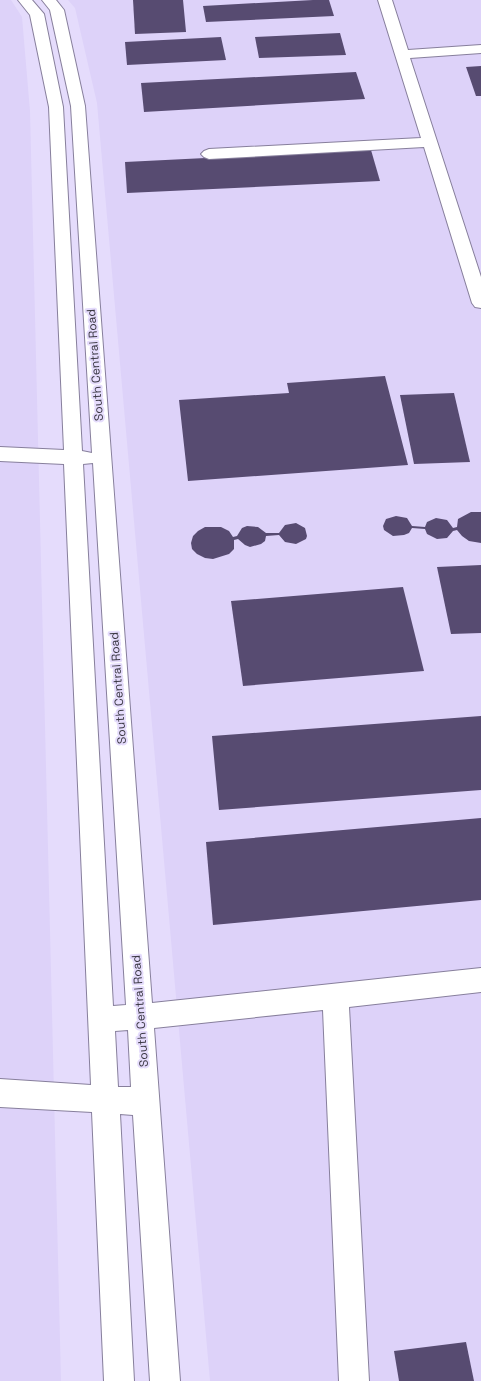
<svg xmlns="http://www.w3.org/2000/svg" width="481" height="1381" viewBox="0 0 481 1381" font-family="'Space Grotesk',sans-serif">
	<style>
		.built { fill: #ddd2f9 }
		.building { fill: #574b71 }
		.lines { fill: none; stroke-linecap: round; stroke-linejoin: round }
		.minor-casing { stroke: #877f9c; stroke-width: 2 }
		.minor { fill: #fff; fill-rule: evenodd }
		.labels { text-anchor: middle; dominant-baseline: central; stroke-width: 4; stroke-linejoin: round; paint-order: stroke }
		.street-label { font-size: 12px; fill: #3c3945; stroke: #e5dcfc }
	</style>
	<rect width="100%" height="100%" fill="#e5dcfc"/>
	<g class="built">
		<polygon points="0,0 11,0 22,17 30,111 61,1381 0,1381"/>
		<polygon points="68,0 481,0 481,1381 210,1381 97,103 75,8"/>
	</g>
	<g class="building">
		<polygon points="133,0 183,0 186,32 135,34"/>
		<polygon points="313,0 329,0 334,16 206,22 203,6"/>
		<polygon points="340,33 346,55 259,58 255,37"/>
		<polygon points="221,37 226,60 127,65 125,42"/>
		<polygon points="481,66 481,96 476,96 466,67"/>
		<polygon points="356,72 365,99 144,112 141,83"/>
		<polygon points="371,150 380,181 127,193 125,162"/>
		<polygon points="385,376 408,465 188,481 179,400 289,393 287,383"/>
		<polygon points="454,393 470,462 414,464 400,395"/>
		<polygon points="471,512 481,512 481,543 469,541 462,536 457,530 453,531 447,538 437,539 427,534 425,529 412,528 409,533 404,535 393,536 384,530 383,526 386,519 396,516 407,518 412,526 425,527 427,522 436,518 447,520 453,528 457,527 458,519"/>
		<polygon points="296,523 305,528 307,536 306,539 296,544 285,542 279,535 266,536 265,541 261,544 250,547 245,545 238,539 234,540 234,549 229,554 213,559 205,558 197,554 192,549 191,543 193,536 198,531 205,527 221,527 229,531 233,537 237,536 242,528 247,526 258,527 266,533 279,533 285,525"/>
		<polygon points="481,565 481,633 451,634 437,567"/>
		<polygon points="403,587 424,671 243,686 231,601"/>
		<polygon points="481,716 481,790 219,810 212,736"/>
		<polygon points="481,818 481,900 213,925 206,842"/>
		<polygon points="466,1342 474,1381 399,1381 394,1351"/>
	</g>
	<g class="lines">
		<defs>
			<g id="minor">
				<path d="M18 0H32L44 14 63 107 82 451 92 453 71 106 50 10 42 0H56L64 10 85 106 152 1003 481 968V992L349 1007 369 1381H339L323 1010 154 1028 180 1381H150L133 1115 120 1114 134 1381H104L92 1112 0 1107V1079L91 1085 64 464 0 461V447L64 450 49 107 30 15ZM93 463 126 1005 113 1006 83 464ZM128 1030 131 1087H118L115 1031Z"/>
				<polygon points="378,0 392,0 408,50 481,45 481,53 410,58 481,277 481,308 475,307 472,303 424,147 209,159 204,157 201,154 204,151 209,149 421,138"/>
			</g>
		</defs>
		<use href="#minor" class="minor-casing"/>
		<use href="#minor" class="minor"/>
	</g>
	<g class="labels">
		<g class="street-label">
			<text transform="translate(95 365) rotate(-94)">South Central Road</text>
			<text transform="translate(118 688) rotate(-94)">South Central Road</text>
			<text transform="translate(140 1011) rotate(-94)">South Central Road</text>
		</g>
	</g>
</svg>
